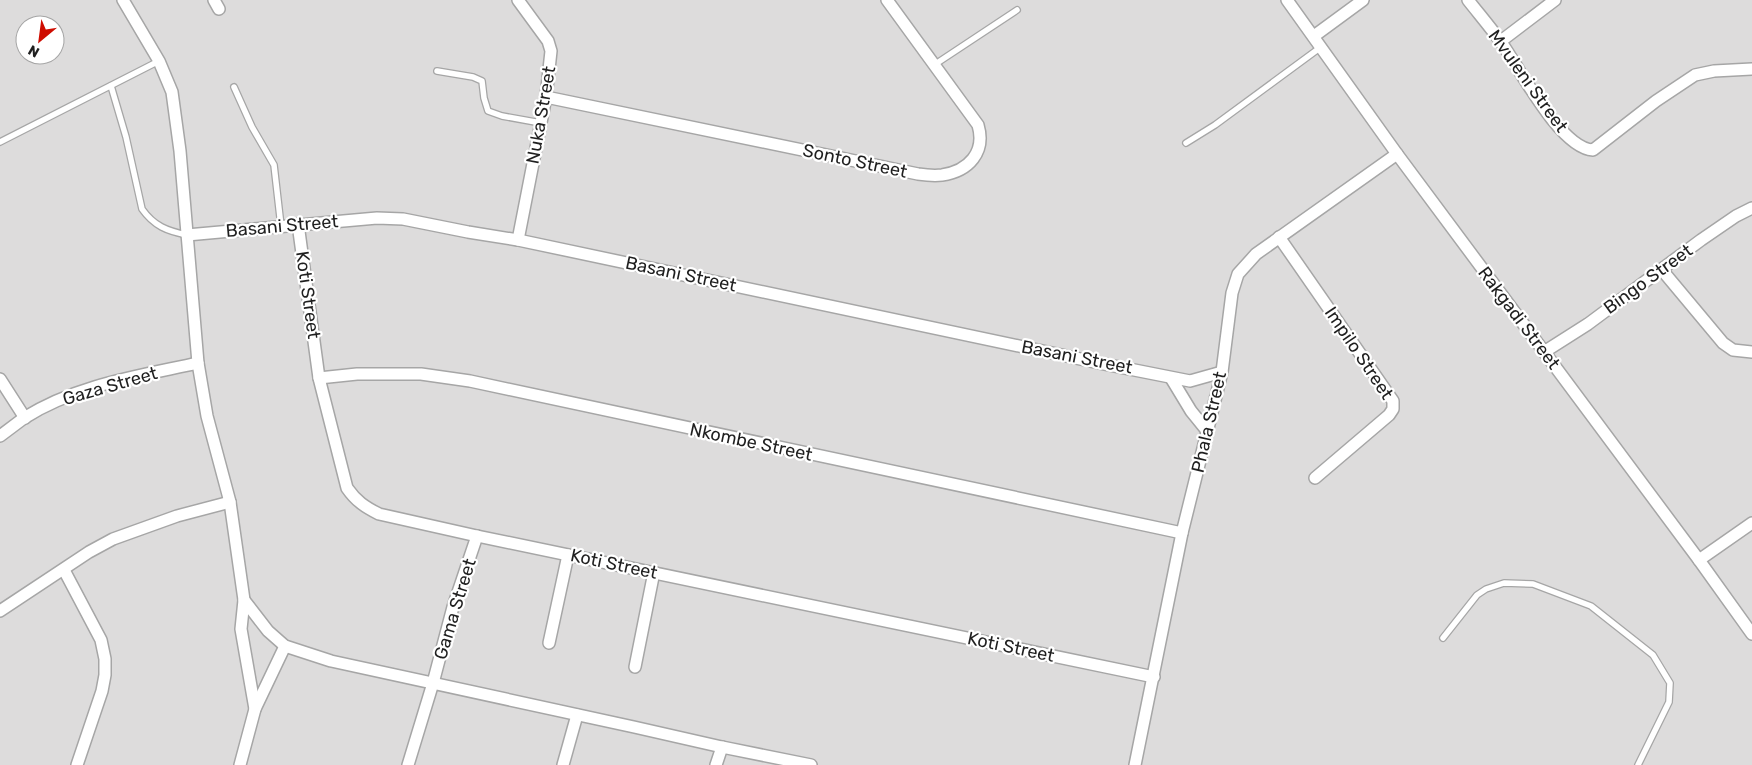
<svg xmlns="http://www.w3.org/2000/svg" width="1752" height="765" viewBox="0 0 1752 765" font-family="Rubik,sans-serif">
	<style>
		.residential { fill: #dddcdc; fill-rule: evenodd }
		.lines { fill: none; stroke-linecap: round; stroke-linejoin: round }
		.service-casing { stroke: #a6a6a6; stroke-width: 8 }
		.minor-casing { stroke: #a6a6a6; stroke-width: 14 }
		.service { stroke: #fff; stroke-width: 5.5 }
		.minor { stroke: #fff; stroke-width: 11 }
		.labels { text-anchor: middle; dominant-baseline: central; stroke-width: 4.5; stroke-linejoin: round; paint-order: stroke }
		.street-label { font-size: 18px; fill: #1f1f1f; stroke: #fff }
	</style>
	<rect width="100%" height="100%" fill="#f0ede5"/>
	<path class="residential" d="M0 0H1752V765H0ZM25 25H55V55H25Z"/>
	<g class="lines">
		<defs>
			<g id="service">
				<polyline points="934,65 1017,10"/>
				<polyline points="437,71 473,77 482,81 484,98 488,111 502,116 541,123"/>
				<path d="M111 86 126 137 142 209C154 226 167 231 187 235"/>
				<polyline points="234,87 252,127 274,165 281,226"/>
				<polyline points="0,142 159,61"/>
				<polyline points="1186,143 1215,125 1321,47"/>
				<polyline points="1443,638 1477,595 1486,589 1504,583 1533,584 1591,606 1653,655 1670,683 1669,702 1638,765"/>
			</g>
			<g id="minor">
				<polyline points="123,0 159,61 172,92 180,151 198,363 207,416 230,502 244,600 268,631 285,646 331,661 634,727 722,747 811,765"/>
				<polyline points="214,0 219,9"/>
				<polyline points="1287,0 1397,154 1699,560 1752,634"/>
				<path d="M1468 0C1479 14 1491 28 1501 42 1520 69 1560 148 1593 150L1656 101 1695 75 1714 71 1752 69"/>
				<polyline points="1314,36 1363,0"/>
				<polyline points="1501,41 1555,0"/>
				<path d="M546 97 918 174C925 175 934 176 942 175 969 171 986 152 978 125L887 0"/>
				<path d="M298 224 319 378 347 488C356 501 365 507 379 514L477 536 1154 677"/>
				<polyline points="187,235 377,218 403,219 468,232 518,240 1104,364 1190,381 1222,372"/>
				<polyline points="1279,237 1393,401 1393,409 1389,415 1315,478"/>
				<polyline points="518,240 546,97 551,51 548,41 518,0"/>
				<polyline points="1662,270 1723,343 1733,350 1752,352"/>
				<polyline points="1544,352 1588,324 1701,240 1736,216 1752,208"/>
				<polyline points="319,378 357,374 421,374 470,381 1182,533"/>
				<polyline points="1171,378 1191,411 1208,432"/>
				<polyline points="0,379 25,418"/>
				<path d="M0 436C8 430 16 424 24 418 76 385 139 376 198 363"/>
				<polyline points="1699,560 1752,523"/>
				<polyline points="64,570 101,640 105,659 105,675 102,691 77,765"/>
				<polyline points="244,600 241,629 255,709"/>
				<polyline points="0,611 89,552 113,539 177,516 230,502"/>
				<polyline points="549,643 568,555"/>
				<polyline points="635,667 654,572"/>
				<polyline points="240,765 255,709 285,646"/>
				<polyline points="408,765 433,683 453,607 477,536"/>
				<polyline points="563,765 577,715"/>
				<polyline points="716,765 722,747"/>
				<polyline points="1135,765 1182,533 1222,372 1232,293 1238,274 1256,254 1397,154"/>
			</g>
		</defs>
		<use href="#service" class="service-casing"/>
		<use href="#minor" class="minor-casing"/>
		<use href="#service" class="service"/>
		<use href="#minor" class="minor"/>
	</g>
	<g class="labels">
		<g class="street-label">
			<text transform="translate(1528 81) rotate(54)">Mvuleni Street</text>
			<text transform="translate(541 115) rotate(-80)">Nuka Street</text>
			<text transform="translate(855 161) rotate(12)">Sonto Street</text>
			<text transform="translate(282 226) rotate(-5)">Basani Street</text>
			<text transform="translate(681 274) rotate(12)">Basani Street</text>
			<text transform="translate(1648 279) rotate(-36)">Bingo Street</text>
			<text transform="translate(308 295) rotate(82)">Koti Street</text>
			<text transform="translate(1519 318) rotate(53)">Rakgadi Street</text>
			<text transform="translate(1359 353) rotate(56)">Impilo Street</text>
			<text transform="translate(1077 357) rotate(11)">Basani Street</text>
			<text transform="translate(110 386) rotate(-16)">Gaza Street</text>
			<text transform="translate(1209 422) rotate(-77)">Phala Street</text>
			<text transform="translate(751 442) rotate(12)">Nkombe Street</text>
			<text transform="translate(614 564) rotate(12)">Koti Street</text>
			<text transform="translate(455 609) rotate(-73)">Gama Street</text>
			<text transform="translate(1011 647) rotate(12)">Koti Street</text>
		</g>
	</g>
	<g transform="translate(40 40) rotate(209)"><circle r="24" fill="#ffffff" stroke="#a5a5a5"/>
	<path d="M0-4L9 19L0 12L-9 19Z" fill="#ce0c00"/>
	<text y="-8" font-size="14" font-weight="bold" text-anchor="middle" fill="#1f1f1f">N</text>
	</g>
</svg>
